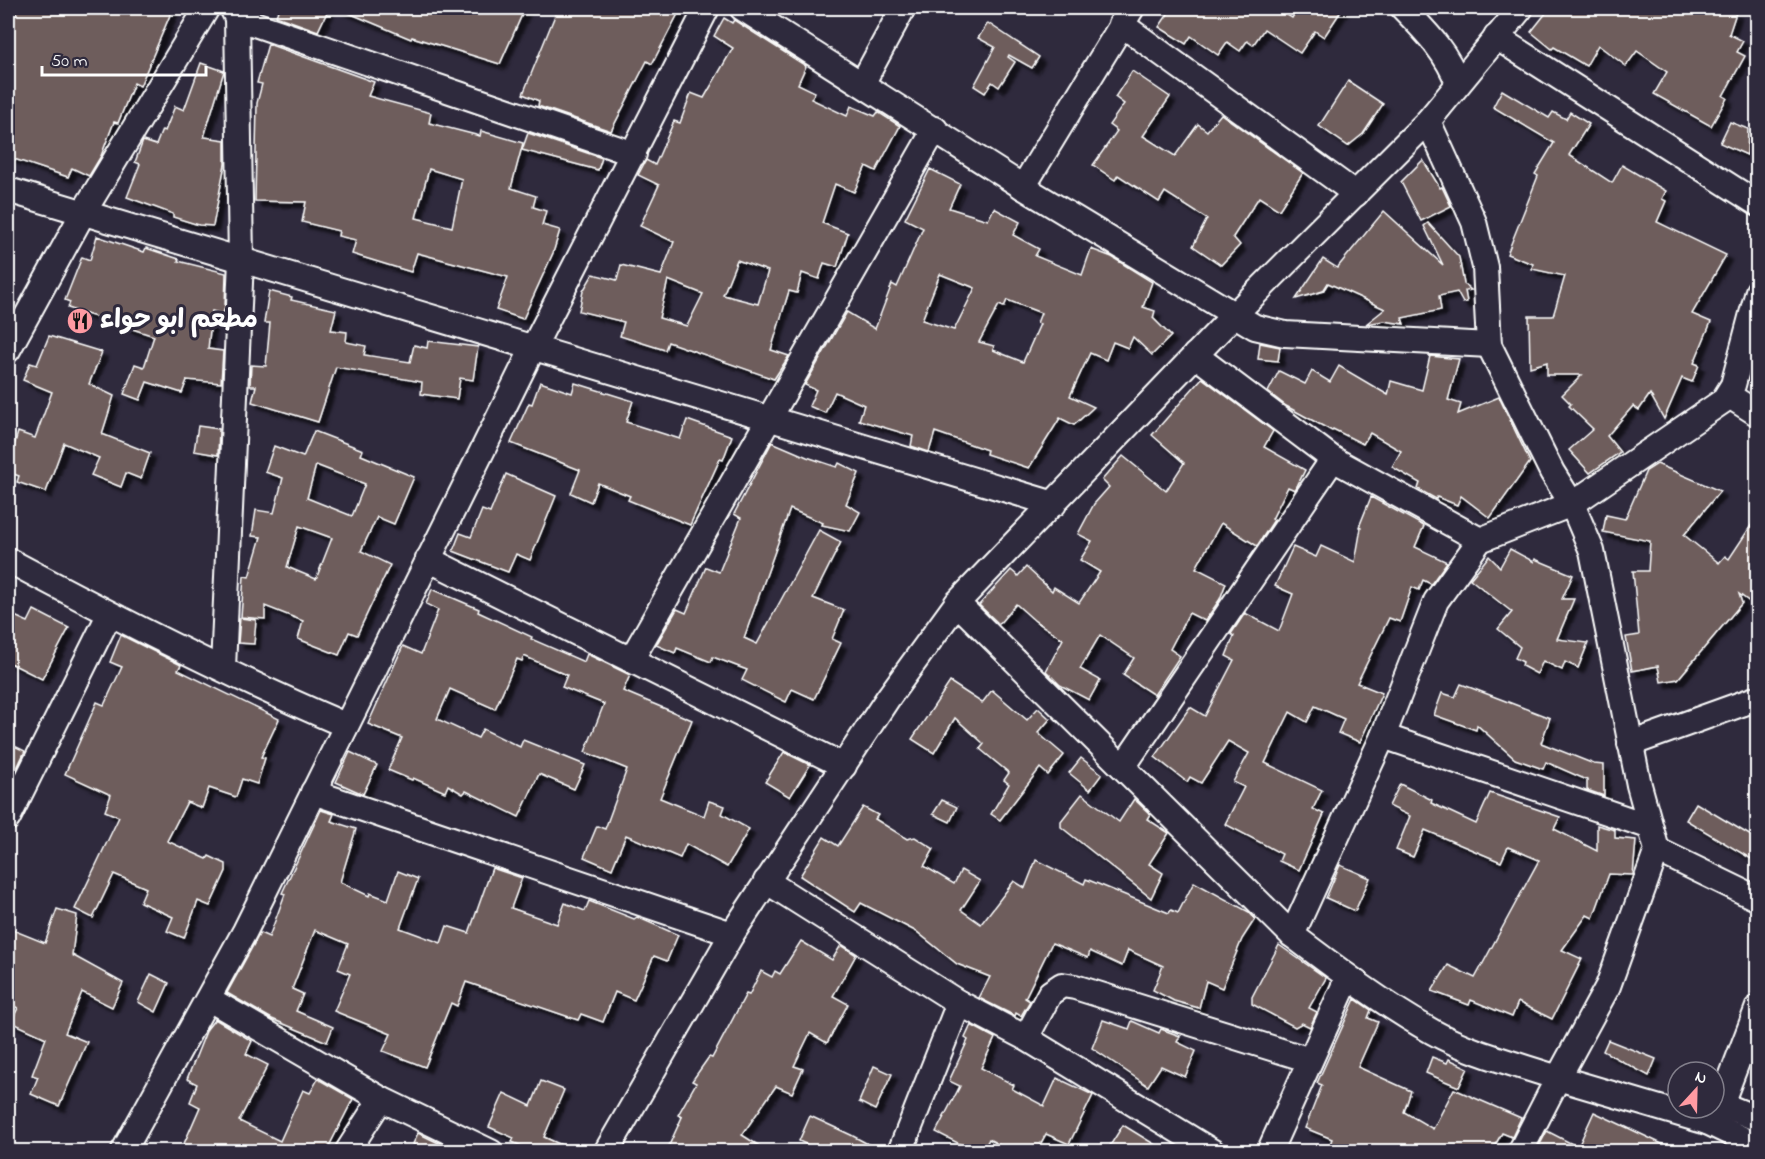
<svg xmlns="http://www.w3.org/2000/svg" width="1765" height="1159" viewBox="0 0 1765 1159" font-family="'Indie Flower','Playpen Sans Arabic',sans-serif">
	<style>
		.building { fill: #6e5d5b; stroke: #fff; stroke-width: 1.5; fill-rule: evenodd; filter: url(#shadow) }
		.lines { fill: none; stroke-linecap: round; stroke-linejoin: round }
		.minor-casing { stroke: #fff; stroke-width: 28 }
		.minor { stroke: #2f2a3d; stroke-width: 24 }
		.labels { text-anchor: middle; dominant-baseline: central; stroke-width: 6; stroke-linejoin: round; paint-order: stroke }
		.poi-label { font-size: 26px; font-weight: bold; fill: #fff; stroke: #2f2a3d; text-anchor: start }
	</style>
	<defs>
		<filter id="shadow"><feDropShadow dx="5.5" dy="5.5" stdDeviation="1.5" flood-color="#0009"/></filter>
	</defs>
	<rect width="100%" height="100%" fill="#2f2a3d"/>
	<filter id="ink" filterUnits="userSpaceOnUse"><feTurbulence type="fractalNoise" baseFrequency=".0167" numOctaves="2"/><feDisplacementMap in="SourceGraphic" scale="12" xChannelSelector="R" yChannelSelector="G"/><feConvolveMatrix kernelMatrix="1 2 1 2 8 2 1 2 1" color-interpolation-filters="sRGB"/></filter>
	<g filter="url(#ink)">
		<g class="building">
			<polygon points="18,8 173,8 140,86 134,83 118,123 114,122 101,156 89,176 72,168 68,177 8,157 8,33"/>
			<polygon points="279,8 329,8 318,31 276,16"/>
			<polygon points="337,8 419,8 434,13 435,8 525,8 500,64 412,37 411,39"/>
			<polygon points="558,8 681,8 652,64 647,61 611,131 538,106 539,101 523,94"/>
			<polygon points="1172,8 1276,8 1292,18 1298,8 1343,8 1324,37 1315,31 1300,53 1264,29 1253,45 1247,41 1240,51 1227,42 1218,55 1191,36 1186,44 1159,27"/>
			<polygon points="1550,8 1720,8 1736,13 1729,34 1743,41 1737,52 1745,56 1723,96 1727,98 1711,126 1654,94 1667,72 1637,51 1626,66 1598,45 1586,66 1554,47 1552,49 1531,32"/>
			<path d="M724 18 732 23 734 20 806 66 798 84 815 92 811 99 847 116 851 106 875 116 878 112 900 126 876 171 866 166 854 192 835 184 822 223 848 233 837 267 824 263 819 279 802 273 797 293 789 291 771 350 789 356 774 379 668 342 665 350 620 336 624 322 579 311 583 291 593 274 617 280 621 265 661 275 674 242 640 226 659 185 638 175 646 160 655 165 674 121 680 123 691 93 704 98 733 48 714 36ZM737 260 768 271 758 304 723 295ZM668 280 703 294 687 326 659 318Z"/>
			<polygon points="988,23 1039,57 1032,68 1009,55 1008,57 1015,62 999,87 992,82 985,93 974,86 995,47 978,38"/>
			<path d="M268 44 374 82 368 96 431 113 429 123 480 136 481 131 523 143 511 188 536 196 533 207 546 211 542 225 560 230 553 253 523 319 496 310 508 277 417 253 411 272 352 254 356 240 338 236 339 231 302 222 306 202 255 201 257 103 262 84 257 83ZM429 169 462 179 452 227 416 218Z"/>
			<polygon points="201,63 224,71 204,137 225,140 225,164 213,226 199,225 173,217 173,214 127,197 140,164 135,162 143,141 156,145 162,130 165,131 175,106 184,110"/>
			<polygon points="1132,71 1170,97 1143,136 1175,156 1198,124 1207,131 1221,114 1303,173 1279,210 1259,197 1233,237 1240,245 1221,265 1193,246 1207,219 1165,192 1159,202 1118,175 1115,180 1093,165 1117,131 1109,125 1124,104 1115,97"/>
			<polygon points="1348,81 1383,104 1363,134 1348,146 1319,126"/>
			<polygon points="1502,90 1549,118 1553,112 1566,119 1570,112 1589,124 1569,155 1612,183 1622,165 1666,191 1662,199 1666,201 1657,222 1726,255 1692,314 1711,322 1694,363 1699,365 1692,382 1682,378 1664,419 1650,394 1639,410 1633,406 1607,436 1620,452 1590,473 1569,450 1593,429 1569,406 1571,404 1562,395 1582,375 1547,375 1547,362 1530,367 1529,316 1553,316 1565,276 1532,269 1533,264 1507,254 1538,176 1535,174 1554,143 1493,107"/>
			<polygon points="1730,122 1748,129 1747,155 1720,143"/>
			<polygon points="528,133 602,158 598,170 522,150"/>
			<polygon points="1423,160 1440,188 1442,187 1451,206 1421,221 1401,182"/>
			<path d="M930 169 960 184 949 208 988 220 994 208 1020 222 1013 235 1039 249 1035 256 1082 275 1091 249 1112 257 1152 282 1143 307 1155 311 1153 318 1171 336 1152 355 1133 337 1128 348 1113 342 1106 360 1090 353 1070 396 1094 407 1074 425 1060 418 1029 468 986 454 987 450 935 432 929 452 911 446 913 436 859 420 864 405 835 392 825 413 809 406 816 390 805 385 847 312 875 329 892 284 897 287 923 228 905 219ZM940 274 975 288 954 330 922 320ZM1007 300 1041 313 1037 323 1040 324 1023 362 993 350 994 346 979 342 999 305 1004 307Z"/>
			<polygon points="1384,211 1443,265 1424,226 1428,223 1459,257 1464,284 1471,290 1465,291 1467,302 1463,303 1457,292 1439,296 1441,310 1402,318 1404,324 1384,321 1366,324 1385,309 1328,283 1323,291 1296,299 1323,259 1337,268"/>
			<polygon points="97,236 144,252 146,248 179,259 178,261 226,273 225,307 223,314 212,311 208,349 223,351 221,383 187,380 182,393 147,382 140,400 124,394 135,364 144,367 154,336 68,308 70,302 65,300 82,257 90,260"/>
			<polygon points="269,291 292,297 291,300 336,310 331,330 347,332 346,342 366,346 364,355 410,362 414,345 427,348 428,341 478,347 473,380 460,378 457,399 421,394 422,382 336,367 318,422 252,402 256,386 250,386 251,365 266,366 270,323 264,323"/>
			<polygon points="49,336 102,352 89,384 114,396 102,434 150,453 141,479 126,473 121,487 91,475 99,458 64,443 46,492 17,482 19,476 8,472 8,444 14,446 18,432 35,438 52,392 23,380 30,363 37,365"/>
			<polygon points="1260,343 1280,347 1278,361 1258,359"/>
			<polygon points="1430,356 1459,359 1448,400 1461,404 1458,414 1499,397 1530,462 1490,518 1461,496 1457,505 1437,497 1436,499 1418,489 1420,483 1392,467 1401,451 1370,433 1363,444 1333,429 1332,431 1286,406 1268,392 1279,371 1305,384 1312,371 1330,382 1339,366 1388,395 1391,381 1422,390"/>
			<polygon points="1202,378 1273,431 1264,447 1305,470 1295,490 1288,487 1272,519 1274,520 1257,546 1221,523 1196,568 1226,583 1220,599 1205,621 1189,613 1170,649 1180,656 1154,695 1123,675 1134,658 1100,635 1080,669 1100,680 1089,700 1060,685 1046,671 1063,639 1035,621 1016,604 999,624 979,605 1011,570 1018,576 1026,567 1052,591 1054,587 1079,603 1100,572 1080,560 1092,541 1078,534 1094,504 1109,487 1102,480 1123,456 1166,491 1184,463 1152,435"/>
			<polygon points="540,382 572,393 575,383 633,401 626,422 680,439 687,420 732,436 723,460 720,459 690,525 628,500 630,496 598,483 591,502 571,493 580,470 511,443 529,403 532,404"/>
			<polygon points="198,426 219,429 218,455 194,451"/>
			<path d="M314 431 363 450 361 455 414 477 394 524 377 517 361 551 390 565 357 635 349 632 339 655 298 639 303 621 265 606V619L241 617 244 576 249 577 261 537 252 536 256 510 274 513 283 478 265 472 274 446 303 457ZM316 465 365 484 352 516 307 498ZM299 526 332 538 316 579 287 567Z"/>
			<polygon points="772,442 807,457 837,467 839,463 859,473 846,504 860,512 850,531 822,525 823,523 790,509 744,638 757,644 819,530 841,542 813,598 844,610 832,639 841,643 814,699 792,689 786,702 742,680 747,670 713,657 711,662 677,648 675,653 656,645 677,609 686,613 706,567 719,572 741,518 734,514"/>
			<polygon points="1657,464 1720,491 1684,535 1719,563 1725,556 1729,559 1758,515 1758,608 1739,594 1742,603 1678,679 1661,682 1658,666 1632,671 1626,637 1639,635 1633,571 1648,571 1650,541 1603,532 1606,515 1625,519 1646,471"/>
			<polygon points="506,474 556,496 530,560 516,554 508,572 453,551 460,533 471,537 482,510 490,513"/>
			<polygon points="1371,497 1424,526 1415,547 1447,562 1431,584 1423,580 1419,590 1412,587 1400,622 1389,618 1357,683 1382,693 1360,742 1338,733 1344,719 1315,706 1307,722 1290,712 1265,763 1322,790 1313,809 1324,814 1299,870 1279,861 1282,854 1225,824 1244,787 1233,782 1249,753 1228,741 1201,783 1190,777 1187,782 1155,757 1190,707 1205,716 1234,660 1226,656 1234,636 1231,634 1245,613 1279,631 1293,594 1275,586 1293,547 1316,557 1321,546 1355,562 1361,528 1359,527"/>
			<polygon points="1510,549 1534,562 1535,559 1573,575 1562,599 1574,599 1557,639 1588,643 1578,668 1565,662 1562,670 1543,661 1537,674 1522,666 1523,662 1515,658 1520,647 1498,629 1512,612 1470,579 1489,556 1500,567"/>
			<polygon points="432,589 479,609 478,612 532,637 531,639 584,662 587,654 630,675 623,691 692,720 660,798 704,816 709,801 725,806 722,814 749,829 727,867 686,844 680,858 626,835 612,869 584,857 597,826 605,829 627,769 585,752 604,704 562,687 567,675 524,656 522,661 517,659 495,709 450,689 437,719 478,738 483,729 520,747 523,740 585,765 574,789 539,774 519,817 466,791 463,794 448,785 445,792 413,778 412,780 388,770 402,738 368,724 403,646 421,654 438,610 426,604"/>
			<polygon points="34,610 69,628 42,679 8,662 8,613 28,622"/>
			<polygon points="240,618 256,620 254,644 238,643"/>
			<polygon points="121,635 181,665 178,670 279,719 261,757 265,758 257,784 242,779 236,797 209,788 202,808 187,802 167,841 207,859 209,856 226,864 226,871 210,906 198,901 184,938 167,931 173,917 140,902 146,888 114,874 93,918 75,909 119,817 105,811 111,795 65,774 97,702 104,705 122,667 110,662"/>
			<polygon points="950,682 982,703 992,690 1027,720 1038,708 1050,719 1038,733 1064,755 1048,775 1040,768 1000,820 991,814 1009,784 1004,780 1009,773 980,749 984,744 955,718 934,753 912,739"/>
			<polygon points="1461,684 1550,718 1541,743 1594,764 1604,765 1604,796 1587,790 1587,780 1546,762 1543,769 1515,759 1477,725 1476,730 1434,715 1442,693 1455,697"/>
			<polygon points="8,743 25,751 8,787"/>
			<polygon points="350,752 377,765 363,794 336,782"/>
			<polygon points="784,752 810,765 790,797 765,782"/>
			<polygon points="1081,758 1102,774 1090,790 1069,773"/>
			<polygon points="1400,784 1432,800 1431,803 1476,824 1490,793 1560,817 1554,829 1597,851 1597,825 1615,830 1615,838 1636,840 1633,875 1609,874 1593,918 1587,915 1562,950 1582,959 1552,1019 1518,1002 1512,1017 1471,1000 1469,1005 1432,991 1448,965 1475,978 1539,860 1508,847 1501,862 1425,830 1413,857 1396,850 1410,816 1389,806"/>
			<polygon points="1082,794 1119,822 1134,799 1150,814 1147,819 1169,833 1149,864 1163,873 1151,898 1061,827 1061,821"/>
			<polygon points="942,800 957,807 950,822 933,814"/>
			<polygon points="1696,803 1758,840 1758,863 1686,820"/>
			<polygon points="863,807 878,815 875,819 907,839 915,837 934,849 924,866 954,884 961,870 980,881 961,910 981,924 1014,881 1025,888 1036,860 1084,884 1086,879 1169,913 1171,910 1178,913 1194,882 1249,912 1255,919 1242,939 1222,988 1206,981 1199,1008 1174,1001 1153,990 1163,966 1128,950 1122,966 1090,951 1088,958 1052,943 1025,998 1030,1001 1021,1016 1016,1013 1015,1016 979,998 990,977 957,964 917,932 861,903 855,912 800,876 824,837 838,846"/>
			<polygon points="321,810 334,814 331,821 356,829 340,882 369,896 370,893 388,900 398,871 418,879 400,928 441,943 447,926 469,933 492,868 522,878 511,908 557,924 565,903 585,911 589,901 634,919 637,917 678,935 667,961 654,956 634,1000 615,992 603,1022 581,1014 578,1020 466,982 457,1006 451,1003 425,1067 383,1051 391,1034 334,1011 350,974 338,969 348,944 315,930 292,989 303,994 296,1011 333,1027 327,1042 272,1019 227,993 260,933 269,937 285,894 282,893"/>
			<polygon points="1340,865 1370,878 1355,911 1326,898"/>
			<polygon points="57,909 77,915 72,955 123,983 112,1007 82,992 65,1033 87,1042 59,1106 31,1094 38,1077 32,1075 46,1038 11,1022 18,1008 8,1003 8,928 45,943"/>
			<polygon points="801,941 832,960 841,945 856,955 833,996 848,1004 827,1043 810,1033 794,1066 803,1069 792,1093 776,1086 742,1135 769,1152 666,1152 682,1117 678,1115 696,1083 692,1081 709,1057 712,1058 746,994 749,995 761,971 772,977 775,971 780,974"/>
			<polygon points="1279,945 1326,978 1309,1008 1317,1012 1310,1027 1302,1023 1295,1027 1252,1004 1252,997"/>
			<polygon points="151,974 169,983 156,1012 138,1002"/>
			<polygon points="1355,999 1371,1010 1368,1018 1378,1022 1358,1067 1411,1091 1404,1112 1433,1129 1454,1089 1521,1118 1512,1137 1502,1133 1491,1152 1327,1152 1332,1139 1305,1128 1322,1085 1317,1083"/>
			<polygon points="215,1019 252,1041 246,1054 268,1065 239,1121 280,1141 303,1090 310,1093 318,1079 353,1099 326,1152 196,1152 183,1146 200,1107 190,1102 197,1084 187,1079 207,1029"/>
			<polygon points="1103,1020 1129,1029 1132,1021 1159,1033 1161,1029 1180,1036 1177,1042 1196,1051 1185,1077 1161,1066 1148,1086 1101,1054 1092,1048"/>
			<polygon points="971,1025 995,1038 981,1068 1014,1085 1012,1089 1044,1106 1057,1078 1093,1095 1069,1144 1046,1134 1036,1152 1012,1152 989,1139 982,1152 959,1152 962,1145 936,1132 960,1086 949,1081 968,1040 965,1038"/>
			<polygon points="1608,1040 1656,1059 1649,1076 1603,1051"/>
			<polygon points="1432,1057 1447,1063 1449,1059 1468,1068 1459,1087 1426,1073"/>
			<polygon points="874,1066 892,1074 875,1110 859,1102"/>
			<polygon points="541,1081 564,1090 544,1137 577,1152 536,1152 512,1142 514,1138 489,1127 504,1093 531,1106"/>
			<polygon points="1594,1112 1679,1152 1536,1152 1547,1131 1578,1147"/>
			<polygon points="810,1116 851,1135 883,1152 822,1152 799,1141"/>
			<polygon points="1123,1125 1167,1152 1106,1152"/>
			<polygon points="418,1133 457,1152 428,1152 413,1144"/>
		</g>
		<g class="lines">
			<defs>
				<g id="minor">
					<polyline points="232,8 237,18 634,154"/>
					<polyline points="742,8 1023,187 1255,327 1285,334 1489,345"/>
					<path d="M1403 8C1426 32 1446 51 1458 83"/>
					<polyline points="1121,24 1356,194"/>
					<polyline points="1496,37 1758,204"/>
					<polyline points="862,84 903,8"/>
					<polyline points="1428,121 1474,222 1485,267 1489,345 1552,472 1572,504 1592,551 1639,785 1657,850 1608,986 1558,1078 1707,1122 1721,1104 1758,1007"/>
					<polyline points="1023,187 1132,8"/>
					<polyline points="8,190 1054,504"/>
					<polyline points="8,350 83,213 207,8"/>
					<polyline points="1195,355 1333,459 1480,540"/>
					<polyline points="1728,395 1758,414"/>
					<polyline points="428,559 844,766"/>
					<path d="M8 560C118 619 230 676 345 725"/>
					<path d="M957 603 1292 935C1337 969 1383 1004 1433 1032 1471 1053 1516 1064 1558 1078L1520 1152"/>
					<polyline points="631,660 935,129"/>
					<polyline points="223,668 241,260 237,18"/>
					<polyline points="1383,736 1648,826"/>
					<polyline points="1630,744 1758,698"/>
					<polyline points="1123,767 1333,459"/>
					<polyline points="313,792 732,934"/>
					<polyline points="8,818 109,615"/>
					<polyline points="1657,850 1758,899"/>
					<polyline points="766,881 959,1003 1026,1038 1213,1152"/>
					<polyline points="1292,935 1383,736 1436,601 1480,540 1572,504 1723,401 1733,385 1758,291"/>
					<polyline points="209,999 381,1099 491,1152"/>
					<polyline points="1026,1038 1050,993 1062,985 1075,987 1310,1060"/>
					<polyline points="1721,1104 1758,1119"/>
					<polyline points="1707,1122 1749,1142 1758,1150"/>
					<polyline points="123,1152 245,931 533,348 707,8"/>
					<polyline points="347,1152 381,1099"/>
					<polyline points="606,1152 732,934 888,698 957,603 1233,316 1428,121 1521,8"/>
					<polyline points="900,1152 959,1003"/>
					<polyline points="1269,1152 1348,977"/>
				</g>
			</defs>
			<use href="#minor" class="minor-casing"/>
			<use href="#minor" class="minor"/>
		</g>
	</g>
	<defs>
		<symbol id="restaurant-disc" viewBox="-11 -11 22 22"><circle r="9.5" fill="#ff9aa2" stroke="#2f2a3d"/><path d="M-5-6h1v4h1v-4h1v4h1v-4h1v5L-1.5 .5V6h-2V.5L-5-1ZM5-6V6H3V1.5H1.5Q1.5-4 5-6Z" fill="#111"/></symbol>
	</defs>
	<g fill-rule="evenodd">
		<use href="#restaurant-disc" x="65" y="306" width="30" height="30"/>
	</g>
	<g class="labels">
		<g class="poi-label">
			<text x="100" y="321">مطعم ابو حواء</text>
		</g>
	</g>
	<rect width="1765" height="1159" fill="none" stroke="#2f2a3d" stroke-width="30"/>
	<rect x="15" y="15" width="1735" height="1129" fill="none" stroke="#fff" stroke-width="2" filter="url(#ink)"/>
	<g transform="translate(1696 1090) rotate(22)"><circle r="28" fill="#2f2a3d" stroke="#827f8b" stroke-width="1.5"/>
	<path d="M0-4.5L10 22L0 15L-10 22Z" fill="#ff9aa2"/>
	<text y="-9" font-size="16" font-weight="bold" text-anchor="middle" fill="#ffffff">N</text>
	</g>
	<path d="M42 66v9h164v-9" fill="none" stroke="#ffffff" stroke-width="3"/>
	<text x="51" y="66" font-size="18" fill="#ffffff" stroke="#2f2a3d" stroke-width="4.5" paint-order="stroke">50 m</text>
</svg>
